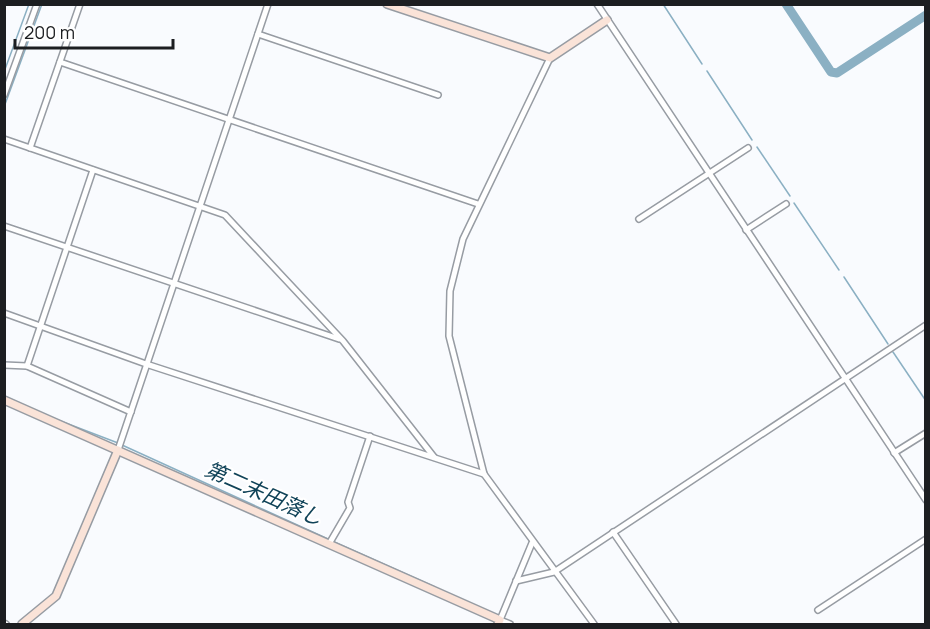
<svg xmlns="http://www.w3.org/2000/svg" width="930" height="629" viewBox="0 0 930 629" font-family="Manrope,'Noto Sans JP',sans-serif">
	<style>
		.lines { fill: none; stroke-linecap: round; stroke-linejoin: round }
		.stream { stroke: #8bb0c3; stroke-width: 1.5 }
		.river { stroke: #8bb0c3; stroke-width: 9 }
		.street-casing { stroke: #979ca3; stroke-width: 8 }
		.secondary-casing { stroke: #979ca3; stroke-width: 10 }
		.street { stroke: #fff; stroke-width: 5 }
		.secondary { stroke: #fae3d8; stroke-width: 7 }
		.labels { text-anchor: middle; dominant-baseline: central; stroke-width: 4.5; stroke-linejoin: round; paint-order: stroke }
		.water-label { font-size: 21px; font-style: italic; fill: #104358; stroke: #fff }
	</style>
	<rect width="100%" height="100%" fill="#f9fbfe"/>
	<g class="lines">
		<g class="stream">
			<polyline points="663,4 702,64"/>
			<polyline points="707,71 752,140"/>
			<polyline points="4,72 29,4"/>
			<polyline points="4,107 42,4"/>
			<polyline points="757,147 790,196"/>
			<polyline points="794,203 839,270"/>
			<polyline points="844,277 888,344"/>
			<polyline points="893,352 926,401"/>
			<polyline points="4,396 26,406"/>
			<polyline points="50,417 118,443"/>
			<polyline points="122,445 328,539"/>
			<polyline points="332,541 435,587"/>
		</g>
		<polyline class="river" points="786,4 831,72 837,73 926,15"/>
		<defs>
			<g id="street">
				<polyline points="597,4 926,500"/>
				<polyline points="258,34 438,95"/>
				<polyline points="550,58 463,239 450,291 449,336 484,474 594,624"/>
				<polyline points="60,62 478,204"/>
				<polyline points="4,95 37,4"/>
				<polyline points="4,139 225,215 343,341 434,457"/>
				<polyline points="30,148 80,4"/>
				<polyline points="639,219 748,148"/>
				<polyline points="4,226 339,339"/>
				<polyline points="746,230 786,204"/>
				<polyline points="4,313 146,364 484,474"/>
				<polyline points="4,365 27,366 131,412"/>
				<polyline points="27,366 93,170"/>
				<polyline points="118,450 268,4"/>
				<polyline points="894,453 926,433"/>
				<polyline points="613,532 676,624"/>
				<polyline points="329,544 350,508 348,502 370,436"/>
				<polyline points="516,581 554,572 926,325"/>
				<polyline points="818,610 926,539"/>
				<polyline points="4,623 6,624"/>
				<polyline points="510,624 500,620 532,543"/>
			</g>
			<g id="secondary">
				<polyline points="387,4 550,58 607,20"/>
				<polyline points="4,400 500,620 498,624"/>
				<polyline points="22,624 56,596 118,450"/>
			</g>
		</defs>
		<use href="#street" class="street-casing"/>
		<use href="#secondary" class="secondary-casing"/>
		<use href="#street" class="street"/>
		<use href="#secondary" class="secondary"/>
	</g>
	<g class="labels">
		<g class="water-label">
			<text transform="translate(264 493) rotate(24)">第二末田落し</text>
		</g>
	</g>
	<rect width="930" height="629" fill="none" stroke="#1c1e21" stroke-width="12"/>
	<path d="M15 39v9h158v-9" fill="none" stroke="#1c1e21" stroke-width="3"/>
	<text x="24" y="39" font-size="18" fill="#1c1e21" stroke="#ffffff" stroke-width="4.5" paint-order="stroke">200 m</text>
</svg>
